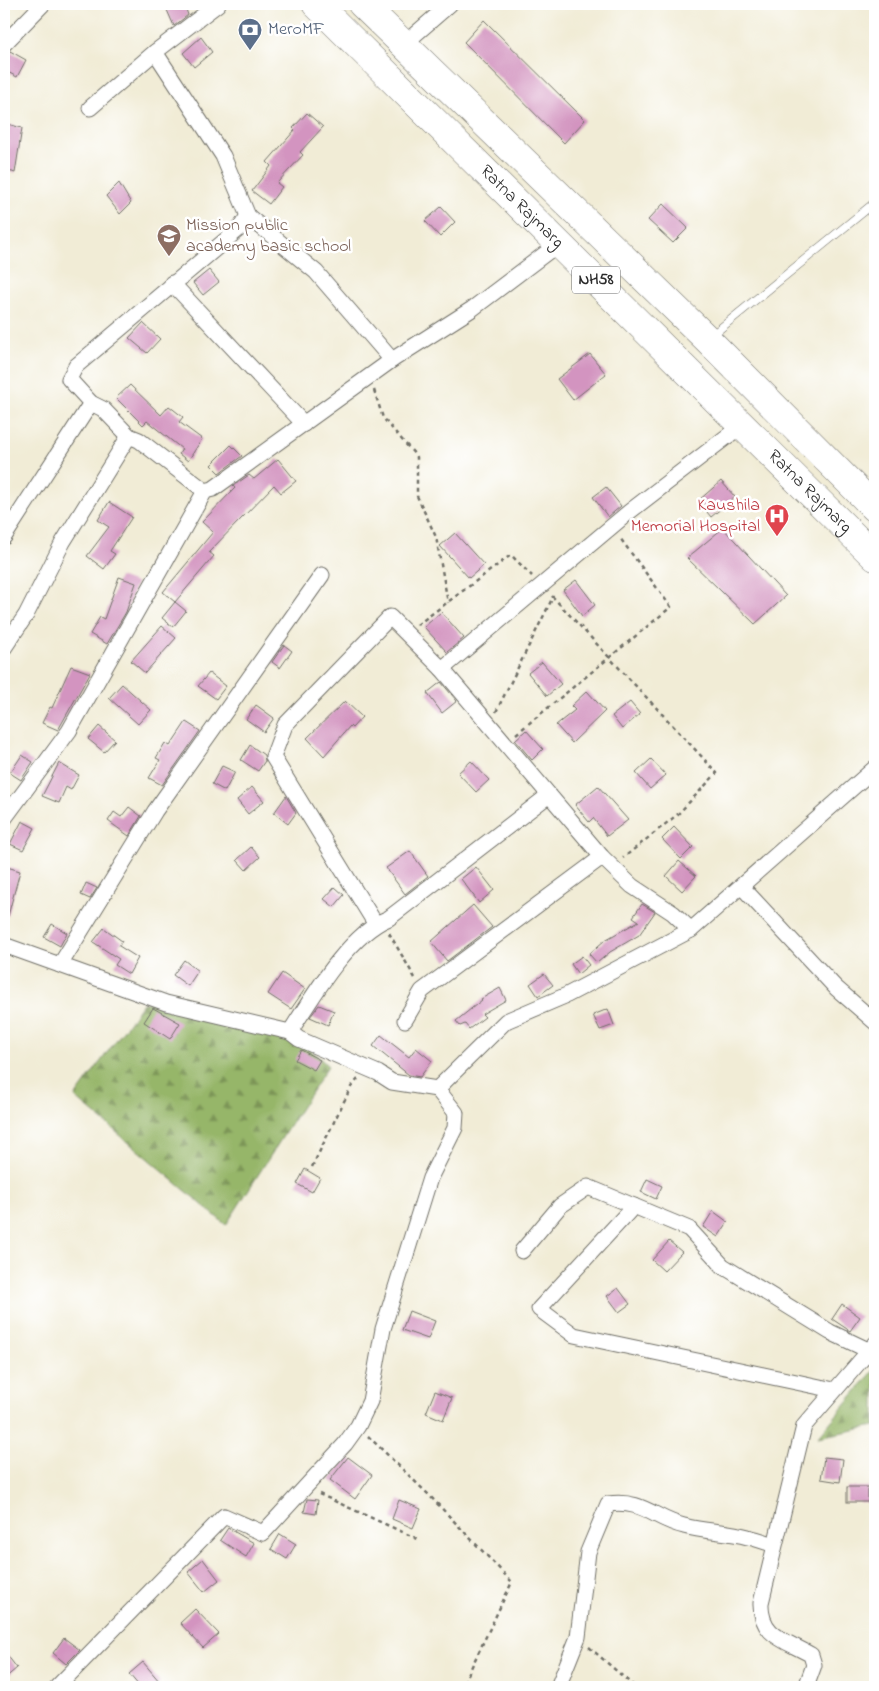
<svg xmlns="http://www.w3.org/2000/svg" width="879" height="1691" viewBox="0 0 879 1691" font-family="'Indie Flower',sans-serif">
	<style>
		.forest { fill: url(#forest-firs); stroke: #60704a }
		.building { fill: #d394c0 }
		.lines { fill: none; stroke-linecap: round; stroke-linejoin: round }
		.lane-casing { stroke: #706f67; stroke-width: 9 }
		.street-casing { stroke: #706f67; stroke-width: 17 }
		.highway-casing { stroke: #706f67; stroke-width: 29 }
		.path { stroke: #706f67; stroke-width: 2.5; stroke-dasharray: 4 4; stroke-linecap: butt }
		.lane { stroke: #fff; stroke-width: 8 }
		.street { stroke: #fff; stroke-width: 15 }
		.highway { stroke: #fff; stroke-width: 28 }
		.labels { text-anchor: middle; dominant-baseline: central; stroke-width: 5; stroke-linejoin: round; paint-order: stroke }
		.shield { fill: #fff; stroke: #6b6b6b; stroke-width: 1 }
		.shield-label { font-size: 16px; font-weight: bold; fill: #2b2b2b }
		.service-label { font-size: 18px; fill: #4e5e75; stroke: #fff; text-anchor: start }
		.street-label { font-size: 18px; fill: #2b2b2b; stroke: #fff }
		.education-label { font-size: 18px; fill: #785e54; stroke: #fff; text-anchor: start }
		.health-label { font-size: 18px; fill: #be3a42; stroke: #fff; text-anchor: end }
	</style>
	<defs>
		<pattern id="forest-firs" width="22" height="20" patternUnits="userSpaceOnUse" patternTransform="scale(1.25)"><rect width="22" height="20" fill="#96b669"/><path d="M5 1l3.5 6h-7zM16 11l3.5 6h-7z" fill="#7b9457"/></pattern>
	</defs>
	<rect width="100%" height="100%" fill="#fff"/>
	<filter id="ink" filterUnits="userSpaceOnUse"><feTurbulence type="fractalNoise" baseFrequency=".02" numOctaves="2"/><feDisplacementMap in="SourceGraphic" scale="10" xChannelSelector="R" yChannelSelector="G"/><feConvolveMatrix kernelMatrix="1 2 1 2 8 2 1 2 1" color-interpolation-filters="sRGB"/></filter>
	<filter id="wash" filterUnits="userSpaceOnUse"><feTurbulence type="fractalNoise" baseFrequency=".0096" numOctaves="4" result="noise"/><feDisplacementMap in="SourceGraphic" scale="20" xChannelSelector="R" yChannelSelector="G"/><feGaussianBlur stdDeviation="1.12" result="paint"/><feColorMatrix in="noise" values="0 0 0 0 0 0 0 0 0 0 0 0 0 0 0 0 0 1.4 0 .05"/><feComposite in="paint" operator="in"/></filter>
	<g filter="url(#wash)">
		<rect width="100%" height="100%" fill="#f1ecd6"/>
		<g class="forest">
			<polygon points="155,1002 200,1019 299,1039 328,1066 226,1225 75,1097 143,1003"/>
			<polygon points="875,1369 875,1426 818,1437"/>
		</g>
		<g id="blocks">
			<g class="building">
				<polygon points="175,4 184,4 188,15 174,26 167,10"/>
				<polygon points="484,20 585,120 564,143 464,42"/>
				<polygon points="201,37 212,52 194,67 183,53"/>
				<polygon points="10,51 26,60 17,77 4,70 4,62"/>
				<polygon points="307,113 323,127 300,152 303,155 277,183 282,187 269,204 252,191 271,166 267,162 295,130 293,128"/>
				<polygon points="4,123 22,128 15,173 4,169"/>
				<polygon points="119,183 131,203 120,214 106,196"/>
				<polygon points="663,204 688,228 673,243 648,220"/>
				<polygon points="441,207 455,222 440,237 425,221"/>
				<polygon points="209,270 219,282 203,295 193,283"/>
				<polygon points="143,323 160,339 147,353 129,338"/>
				<polygon points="590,354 606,374 573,400 557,379"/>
				<polygon points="130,385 161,415 169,406 183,417 179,422 202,439 188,461 179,454 182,449 147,421 143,425 116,398"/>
				<polygon points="231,445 242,456 219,473 211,465"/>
				<polygon points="278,459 296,481 281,493 274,485 209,552 214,556 175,602 163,592 213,532 202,522 235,488 233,486 249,475 254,479"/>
				<polygon points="721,481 735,497 711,517 698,501"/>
				<polygon points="606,487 621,506 608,517 593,497"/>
				<polygon points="109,502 132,517 110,551 115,554 104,569 87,556 109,527 98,520"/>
				<polygon points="723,528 786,596 755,624 687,558"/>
				<polygon points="455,533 484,565 469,578 440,546"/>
				<polygon points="119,577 136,583 126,612 107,644 90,634 100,617 104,619"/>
				<polygon points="576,580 595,605 582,616 563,590"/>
				<polygon points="175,602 186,611 173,627 162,618"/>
				<polygon points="441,612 464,638 447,652 424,627"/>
				<polygon points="162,626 176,638 145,673 131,661"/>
				<polygon points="284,645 292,651 280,668 272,662"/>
				<polygon points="542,662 561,684 547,696 528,673"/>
				<polygon points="71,666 90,673 58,730 42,723 50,707 52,708"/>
				<polygon points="209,673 226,686 216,699 198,686"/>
				<polygon points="441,682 457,701 442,713 427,693"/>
				<polygon points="122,684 151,710 138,724 109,698"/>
				<polygon points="587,691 605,711 572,743 556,725 575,710 571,706"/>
				<polygon points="345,701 362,717 352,728 350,726 324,756 307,738"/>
				<polygon points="630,702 640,714 622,729 612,716"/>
				<polygon points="256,705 274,718 264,732 246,719"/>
				<polygon points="186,722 200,731 162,785 149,778 160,760 156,758 165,743 170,746"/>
				<polygon points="99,726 115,740 104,752 88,739"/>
				<polygon points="526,730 543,749 532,760 515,740"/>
				<polygon points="250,745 264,755 265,761 258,771 241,760"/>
				<polygon points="22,755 33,762 21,780 10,773"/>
				<polygon points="651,759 666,775 650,789 636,773"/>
				<polygon points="471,761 489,780 476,792 458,773"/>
				<polygon points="59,763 79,775 71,790 66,787 59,803 42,796"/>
				<polygon points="222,766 235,772 225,791 212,784"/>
				<polygon points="598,786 628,820 607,836 593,818 589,822 575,805"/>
				<polygon points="252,787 264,801 248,814 237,800"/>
				<polygon points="286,796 296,813 288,824 274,813"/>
				<polygon points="129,807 141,816 129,836 108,821 114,812 121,817"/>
				<polygon points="22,821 35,828 23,850 10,844"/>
				<polygon points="674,827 693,847 681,859 662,839"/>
				<polygon points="251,847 260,857 246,870 237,860"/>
				<polygon points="410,851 428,876 405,894 386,868"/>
				<polygon points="679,861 696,876 682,891 666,876"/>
				<polygon points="4,866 20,871 8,916 4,915"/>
				<polygon points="476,867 494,890 479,903 461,879"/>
				<polygon points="86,883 97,888 90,899 81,895"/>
				<polygon points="335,887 344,895 334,907 324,899"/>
				<polygon points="642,904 655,912 639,935 610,952 597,963 589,954 605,940 639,921 633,917"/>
				<polygon points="473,905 492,927 447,961 431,942"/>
				<polygon points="52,924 67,933 60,946 44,937"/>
				<polygon points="104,928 122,941 119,946 138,958 129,974 115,965 119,959 93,942"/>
				<polygon points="582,956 589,965 578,974 571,964"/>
				<polygon points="184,960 198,971 188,986 173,975"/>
				<polygon points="282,973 305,989 291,1009 268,994"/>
				<polygon points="544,974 553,985 538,996 530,984"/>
				<polygon points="500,988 506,1000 482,1014 485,1017 469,1029 465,1024 460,1026 456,1021 482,1000 481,999"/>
				<polygon points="319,1005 334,1011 328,1025 310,1017"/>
				<polygon points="153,1008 180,1023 170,1039 144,1022"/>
				<polygon points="608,1009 614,1025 600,1030 593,1015"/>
				<polygon points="381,1035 409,1057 416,1048 432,1061 420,1077 409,1075 373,1046"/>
				<polygon points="301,1050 320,1060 314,1070 295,1060"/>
				<polygon points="305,1169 320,1178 312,1192 297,1184"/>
				<polygon points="647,1179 662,1186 656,1199 641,1192"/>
				<polygon points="713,1211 728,1222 718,1237 703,1227"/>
				<polygon points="669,1241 682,1252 664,1271 652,1260"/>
				<polygon points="618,1288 630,1304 619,1312 607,1296"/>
				<polygon points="842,1304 860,1317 850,1331 832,1319"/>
				<polygon points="409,1311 435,1321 428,1339 402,1330"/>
				<polygon points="435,1391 452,1398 443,1420 426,1413"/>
				<polygon points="348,1457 372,1475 355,1499 330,1480"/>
				<polygon points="824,1457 843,1459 840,1482 821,1479"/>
				<rect x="847" y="1487" width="21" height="15"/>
				<polygon points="307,1499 318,1500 316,1514 304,1512"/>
				<polygon points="399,1500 421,1509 413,1528 392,1519"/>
				<polygon points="228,1528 254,1543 246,1557 220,1540"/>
				<polygon points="280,1534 296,1544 287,1559 271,1549"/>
				<polygon points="203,1559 219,1580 204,1592 188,1572"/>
				<polygon points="195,1609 219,1634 203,1648 180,1623"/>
				<polygon points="64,1638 80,1650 66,1664 53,1653"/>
				<polygon points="4,1651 17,1668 4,1679"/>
				<polygon points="143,1662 160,1682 154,1687 140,1687 129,1674"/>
			</g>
		</g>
	</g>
	<g filter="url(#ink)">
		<use href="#blocks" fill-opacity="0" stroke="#706f67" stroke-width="1"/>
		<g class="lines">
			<defs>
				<polyline id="lane" points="711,336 873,204"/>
				<g id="street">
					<polyline points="4,44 43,4"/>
					<polyline points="404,44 450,4"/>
					<polyline points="155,52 223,156 248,216 316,272 392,360"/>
					<polyline points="90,108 155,52 218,4"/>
					<polyline points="172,283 304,424"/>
					<polyline points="205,491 139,440 129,436 103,409 91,403 69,379 76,366 240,228 248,216"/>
					<polyline points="4,537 91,403"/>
					<polyline points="4,648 26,615 63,542 129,436"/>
					<polyline points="442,669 629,512 742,425"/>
					<polyline points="4,819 69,731 205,491 213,489 392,360 472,309 558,244"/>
					<polyline points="742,887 836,988 875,1022"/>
					<polyline points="691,930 875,768"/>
					<polyline points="4,945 166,1003 290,1032 299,1039 378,1073 392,1082 437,1089 506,1021 567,995 691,930 673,913 632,886 602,857 442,669 390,617 285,725 273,757 375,923"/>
					<polyline points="60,965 155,811 322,575"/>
					<polyline points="405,1020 422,991 602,857"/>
					<path d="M290 1032C313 996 349 934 389 918L549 795"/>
					<polyline points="634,1206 539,1309 574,1335 834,1390"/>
					<polyline points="522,1251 560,1206 588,1187 689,1229 723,1266 830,1332 870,1351"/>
					<polyline points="57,1687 224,1516 263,1533 345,1444 358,1426 370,1401 383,1329 430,1178 455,1128 456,1113 437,1089"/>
					<path d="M558 1687 578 1637 588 1552 608 1504C643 1499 654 1519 684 1526 705 1532 727 1531 748 1537 757 1539 766 1542 774 1545"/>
					<path d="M806 1687 814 1665 811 1655C786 1640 760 1637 761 1603L804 1426 875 1344"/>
				</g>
				<g id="highway">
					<path id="s1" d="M316 4 875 557"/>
					<polyline points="362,4 707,339 875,508"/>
				</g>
			</defs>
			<use href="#lane" class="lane-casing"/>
			<use href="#street" class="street-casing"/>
			<use href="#highway" class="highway-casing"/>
			<g class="path">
				<polyline points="374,390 383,418 417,457 417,496 436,537 448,603"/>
				<polyline points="552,596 717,773 678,814 623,858"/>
				<polyline points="417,625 511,555 532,576"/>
				<polyline points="496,712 553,597"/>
				<polyline points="516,734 671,607 620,538"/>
				<polyline points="389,933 415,978"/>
				<polyline points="312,1167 351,1087 358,1079"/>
				<polyline points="368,1436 429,1495 512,1582 462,1687"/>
				<polyline points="319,1494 420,1540"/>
				<polyline points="589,1647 635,1687"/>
			</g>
			<use href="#lane" class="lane"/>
			<use href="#street" class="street"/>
			<use href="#highway" class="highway"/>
		</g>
	</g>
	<defs>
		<symbol id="bank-pin" viewBox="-11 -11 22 30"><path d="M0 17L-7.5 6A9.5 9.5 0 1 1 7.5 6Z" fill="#5c6f8a" stroke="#fff"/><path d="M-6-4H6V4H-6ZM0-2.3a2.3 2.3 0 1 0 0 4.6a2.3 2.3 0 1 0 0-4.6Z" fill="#fff"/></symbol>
		<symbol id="school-pin" viewBox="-11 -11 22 30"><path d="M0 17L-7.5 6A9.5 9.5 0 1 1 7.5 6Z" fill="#8d6e63" stroke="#fff"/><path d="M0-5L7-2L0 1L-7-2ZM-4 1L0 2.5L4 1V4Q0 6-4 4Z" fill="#fff"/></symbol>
		<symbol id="hospital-pin" viewBox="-11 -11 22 30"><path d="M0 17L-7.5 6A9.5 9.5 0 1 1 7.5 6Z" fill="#e0444e" stroke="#fff"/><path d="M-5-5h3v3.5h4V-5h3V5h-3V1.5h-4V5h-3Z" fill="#fff"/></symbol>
	</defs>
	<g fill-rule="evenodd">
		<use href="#bank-pin" x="236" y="16" width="28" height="38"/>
		<use href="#school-pin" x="155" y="222" width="28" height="38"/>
		<use href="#hospital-pin" x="763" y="502" width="28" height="38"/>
	</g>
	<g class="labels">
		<rect class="shield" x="572" y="266.5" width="48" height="27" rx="4"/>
		<g class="shield-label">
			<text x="596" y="280">NH58</text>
		</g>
		<g class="service-label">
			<text x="268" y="30">MeroMF</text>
		</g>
		<g class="street-label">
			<text stroke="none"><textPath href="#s1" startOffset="289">Ratna Rajmarg</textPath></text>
			<text stroke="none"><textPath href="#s1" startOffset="694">Ratna Rajmarg</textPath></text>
		</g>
		<g class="education-label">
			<text x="186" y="226">Mission public<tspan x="186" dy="21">academy basic school</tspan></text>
		</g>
		<g class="health-label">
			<text x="760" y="506">Kaushila<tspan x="760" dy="21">Memorial Hospital</tspan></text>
		</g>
	</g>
	<rect width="879" height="1691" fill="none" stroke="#fff" stroke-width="20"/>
</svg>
